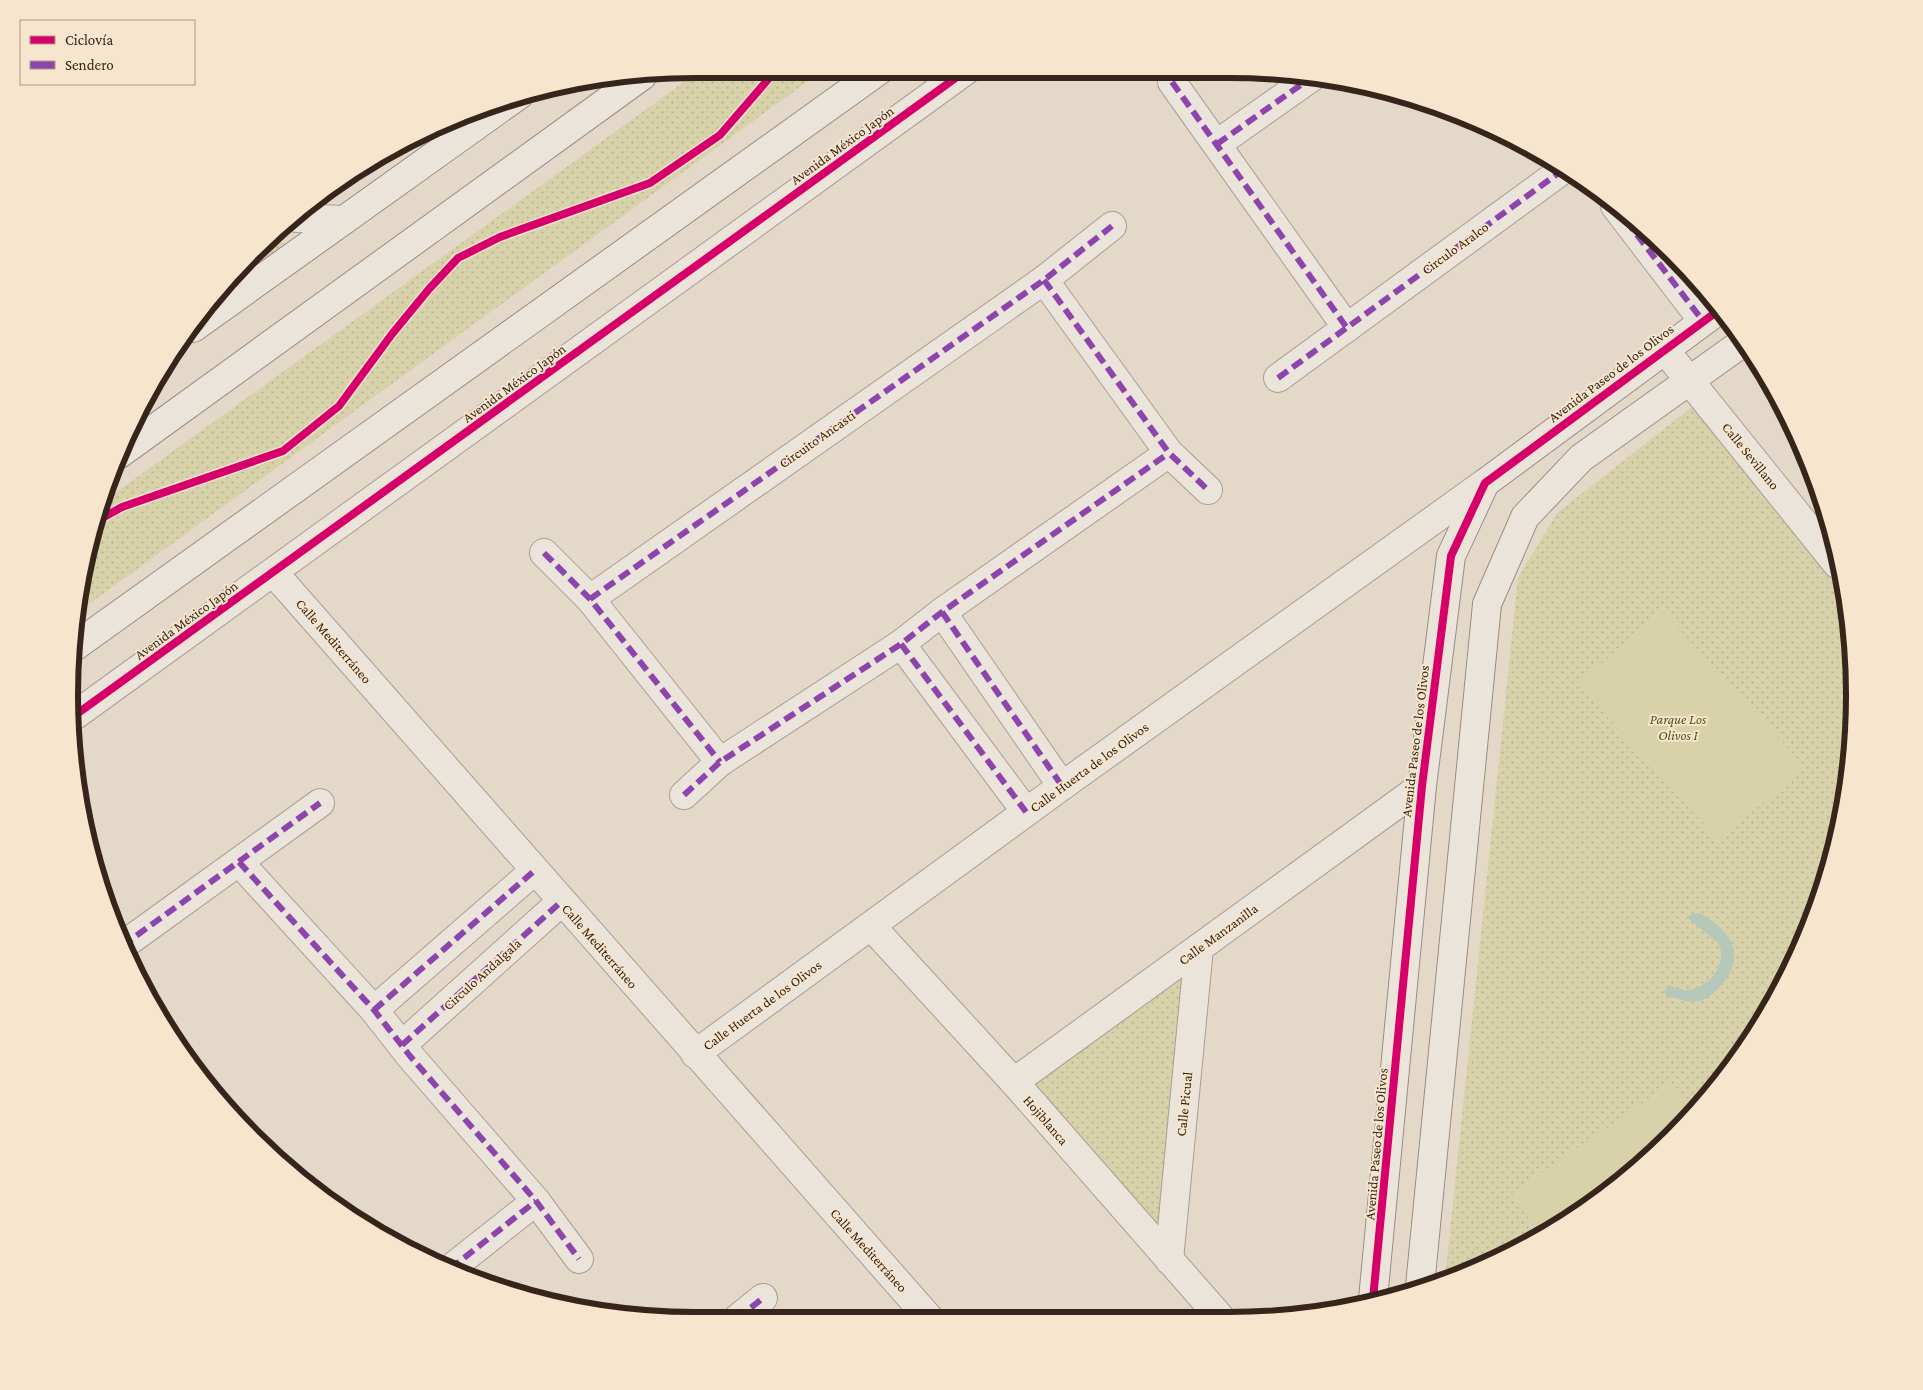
<svg xmlns="http://www.w3.org/2000/svg" width="1923" height="1390" viewBox="0 0 1923 1390" font-family="'Crimson Pro',serif">
	<style>
		.park { fill: url(#park-dots) }
		.garden { fill: #d8d2aa }
		.water { fill: #b5c8ba }
		.lines { fill: none; stroke-linecap: round; stroke-linejoin: round }
		.street-casing { stroke: #a89e93; stroke-width: 30 }
		.secondary-casing { stroke: #988d83; stroke-width: 30 }
		.street { stroke: #ebe4db; stroke-width: 28 }
		.secondary { stroke: #ebe4db; stroke-width: 28 }
		.quiet { stroke: #8e44ad; stroke-width: 6; stroke-dasharray: 12 6; stroke-linecap: butt }
		.cycleway-casing { stroke: #f7e5cd; stroke-width: 11 }
		.cycleway { stroke: #d6006c; stroke-width: 8 }
		.labels { text-anchor: middle; dominant-baseline: central; stroke-width: 4; stroke-linejoin: round; paint-order: stroke }
		.street-label { font-size: 14px; fill: #37251b; stroke: #f7e5cd }
		.park-label { font-size: 14px; font-style: italic; fill: #4e5421; stroke: #f7e5cd }
		.rim { fill: none; stroke: #37251b; stroke-width: 6 }
	</style>
	<defs>
		<pattern id="park-dots" width="8" height="8" patternUnits="userSpaceOnUse" patternTransform="scale(1.25)"><rect width="8" height="8" fill="#d8d2aa"/><path d="M2 2h.1M6 6h.1" fill="none" stroke="#bab492" stroke-width="1.8" stroke-linecap="round"/></pattern>
	</defs>
	<rect width="100%" height="100%" fill="#e4d9c9"/>
	<g class="park">
		<polygon points="702,69 825,69 74,615 100,504"/>
		<polygon points="268,243 289,243 215,296 224,282"/>
		<polygon points="1697,403 1842,584 1849,614 1853,736 1833,857 1790,972 1725,1076 1641,1166 1541,1237 1468,1273 1445,1280 1518,578 1557,513"/>
		<polygon points="1187,971 1159,1228 1034,1084"/>
	</g>
	<g class="garden">
		<polygon points="1662,610 1804,766 1719,841 1578,684"/>
		<polygon points="1671,1084 1690,1113 1641,1166 1541,1237 1512,1193"/>
	</g>
	<path class="water" d="M1699 913C1711 919 1727 931 1732 944 1741 966 1719 996 1698 1001 1691 1003 1683 1000 1676 998 1670 997 1665 997 1664 991L1670 986C1677 987 1682 991 1689 990 1710 987 1729 962 1718 943L1688 918 1691 914Z"/>
	<g class="lines">
		<defs>
			<g id="street">
				<polyline points="1172,82 1347,328"/>
				<polyline points="1217,144 1312,77"/>
				<polyline points="1615,206 1703,321"/>
				<polyline points="297,218 344,220"/>
				<polyline points="1044,280 1169,453 1208,490"/>
				<polyline points="1664,349 1837,564"/>
				<polyline points="1278,378 1564,169"/>
				<polyline points="544,553 590,599 720,762"/>
				<polyline points="274,573 929,1318"/>
				<polyline points="590,599 1044,280 1112,226"/>
				<polyline points="942,612 1062,786"/>
				<polyline points="901,644 1026,812"/>
				<polyline points="74,716 968,69"/>
				<polyline points="684,795 720,762 901,644 942,612 1169,453"/>
				<polyline points="239,862 374,1010 410,1056 536,1201 579,1259"/>
				<polyline points="871,926 1014,1082 1219,1316"/>
				<polyline points="122,946 320,803"/>
				<polyline points="374,1010 534,871"/>
				<polyline points="402,1045 561,902"/>
				<polyline points="695,1054 1062,786 1485,483"/>
				<polyline points="1014,1082 1422,786"/>
				<polyline points="1169,1260 1199,948"/>
				<polyline points="450,1269 536,1201"/>
				<polyline points="737,1319 763,1298"/>
			</g>
			<g id="secondary">
				<polyline points="193,328 519,95"/>
				<polyline points="118,455 642,76"/>
				<polyline points="74,647 881,69"/>
				<polyline points="1420,1286 1487,604 1525,517 1581,458 1742,343"/>
				<polyline points="1373,1299 1422,786 1451,556 1485,483 1719,310"/>
			</g>
		</defs>
		<use href="#street" class="street-casing"/>
		<use href="#secondary" class="secondary-casing"/>
		<use href="#street" class="street"/>
		<use href="#secondary" class="secondary"/>
		<g class="quiet">
			<polyline points="1172,82 1347,328"/>
			<polyline points="1217,144 1312,77"/>
			<polyline points="1615,206 1703,321"/>
			<polyline points="1044,280 1169,453 1208,490"/>
			<polyline points="1278,378 1564,169"/>
			<polyline points="544,553 590,599 720,762"/>
			<polyline points="590,599 1044,280 1112,226"/>
			<polyline points="942,612 1062,786"/>
			<polyline points="901,644 1026,812"/>
			<polyline points="684,795 720,762 901,644 942,612 1169,453"/>
			<polyline points="239,862 374,1010 410,1056 536,1201 579,1259"/>
			<polyline points="122,946 320,803"/>
			<polyline points="374,1010 534,871"/>
			<polyline points="402,1045 561,902"/>
			<polyline points="450,1269 536,1201"/>
			<polyline points="737,1319 763,1298"/>
		</g>
		<defs>
			<g id="cycleway">
				<polyline points="95,522 122,507 283,451 339,406 392,334 429,289 458,258 500,237 650,183 720,135 777,69"/>
				<polyline points="74,716 968,69"/>
				<polyline points="1373,1299 1422,786 1451,556 1485,483 1719,310"/>
			</g>
		</defs>
		<use href="#cycleway" class="cycleway-casing"/>
		<use href="#cycleway" class="cycleway"/>
	</g>
	<g class="labels">
		<g class="street-label">
			<text transform="translate(842 145) rotate(-36)">Avenida México Japón</text>
			<text transform="translate(1455 248) rotate(-36)">Circulo Aralco</text>
			<text transform="translate(1611 373) rotate(-37)">Avenida Paseo de los Olivos</text>
			<text transform="translate(514 383) rotate(-36)">Avenida México Japón</text>
			<text transform="translate(817 439) rotate(-35)">Circuito Ancasti</text>
			<text transform="translate(1751 456) rotate(51)">Calle Sevillano</text>
			<text transform="translate(186 620) rotate(-36)">Avenida México Japón</text>
			<text transform="translate(334 641) rotate(49)">Calle Mediterráneo</text>
			<text transform="translate(1415 741) rotate(-83)">Avenida Paseo de los Olivos</text>
			<text transform="translate(1089 767) rotate(-36)">Calle Huerta de los Olivos</text>
			<text transform="translate(1218 934) rotate(-36)">Calle Manzanilla</text>
			<text transform="translate(600 946) rotate(49)">Calle Mediterráneo</text>
			<text transform="translate(482 974) rotate(-42)">Circulo Andalgala</text>
			<text transform="translate(762 1005) rotate(-36)">Calle Huerta de los Olivos</text>
			<text transform="translate(1184 1104) rotate(-84)">Calle Picual</text>
			<text transform="translate(1046 1120) rotate(49)">Hojiblanca</text>
			<text transform="translate(1376 1144) rotate(-85)">Avenida Paseo de los Olivos</text>
			<text transform="translate(869 1250) rotate(48)">Calle Mediterráneo</text>
		</g>
		<g class="park-label">
			<text x="1678" y="719">Parque Los<tspan x="1678" dy="16">Olivos I</tspan></text>
		</g>
	</g>
	<path d="M0 0H1923V1390H0ZM695 78H1229A617 617 0 0 1 1846 695V695A617 617 0 0 1 1229 1312H695A617 617 0 0 1 78 695V695A617 617 0 0 1 695 78Z" fill="#f7e5cd" fill-rule="evenodd"/>
	<path class="rim" d="M695 78H1229A617 617 0 0 1 1846 695V695A617 617 0 0 1 1229 1312H695A617 617 0 0 1 78 695V695A617 617 0 0 1 695 78Z"/>
	<rect x="20" y="20" width="175" height="65" fill="#f7e5cd" stroke="#aa9886"/>
	<rect x="30" y="36" width="25" height="8" fill="#d6006c" stroke="#aa9886"/>
	<text x="65" y="45" font-size="15" fill="#37251b">Ciclovía</text>
	<rect x="30" y="61" width="25" height="8" fill="#8e44ad" stroke="#aa9886"/>
	<text x="65" y="70" font-size="15" fill="#37251b">Sendero</text>
</svg>
